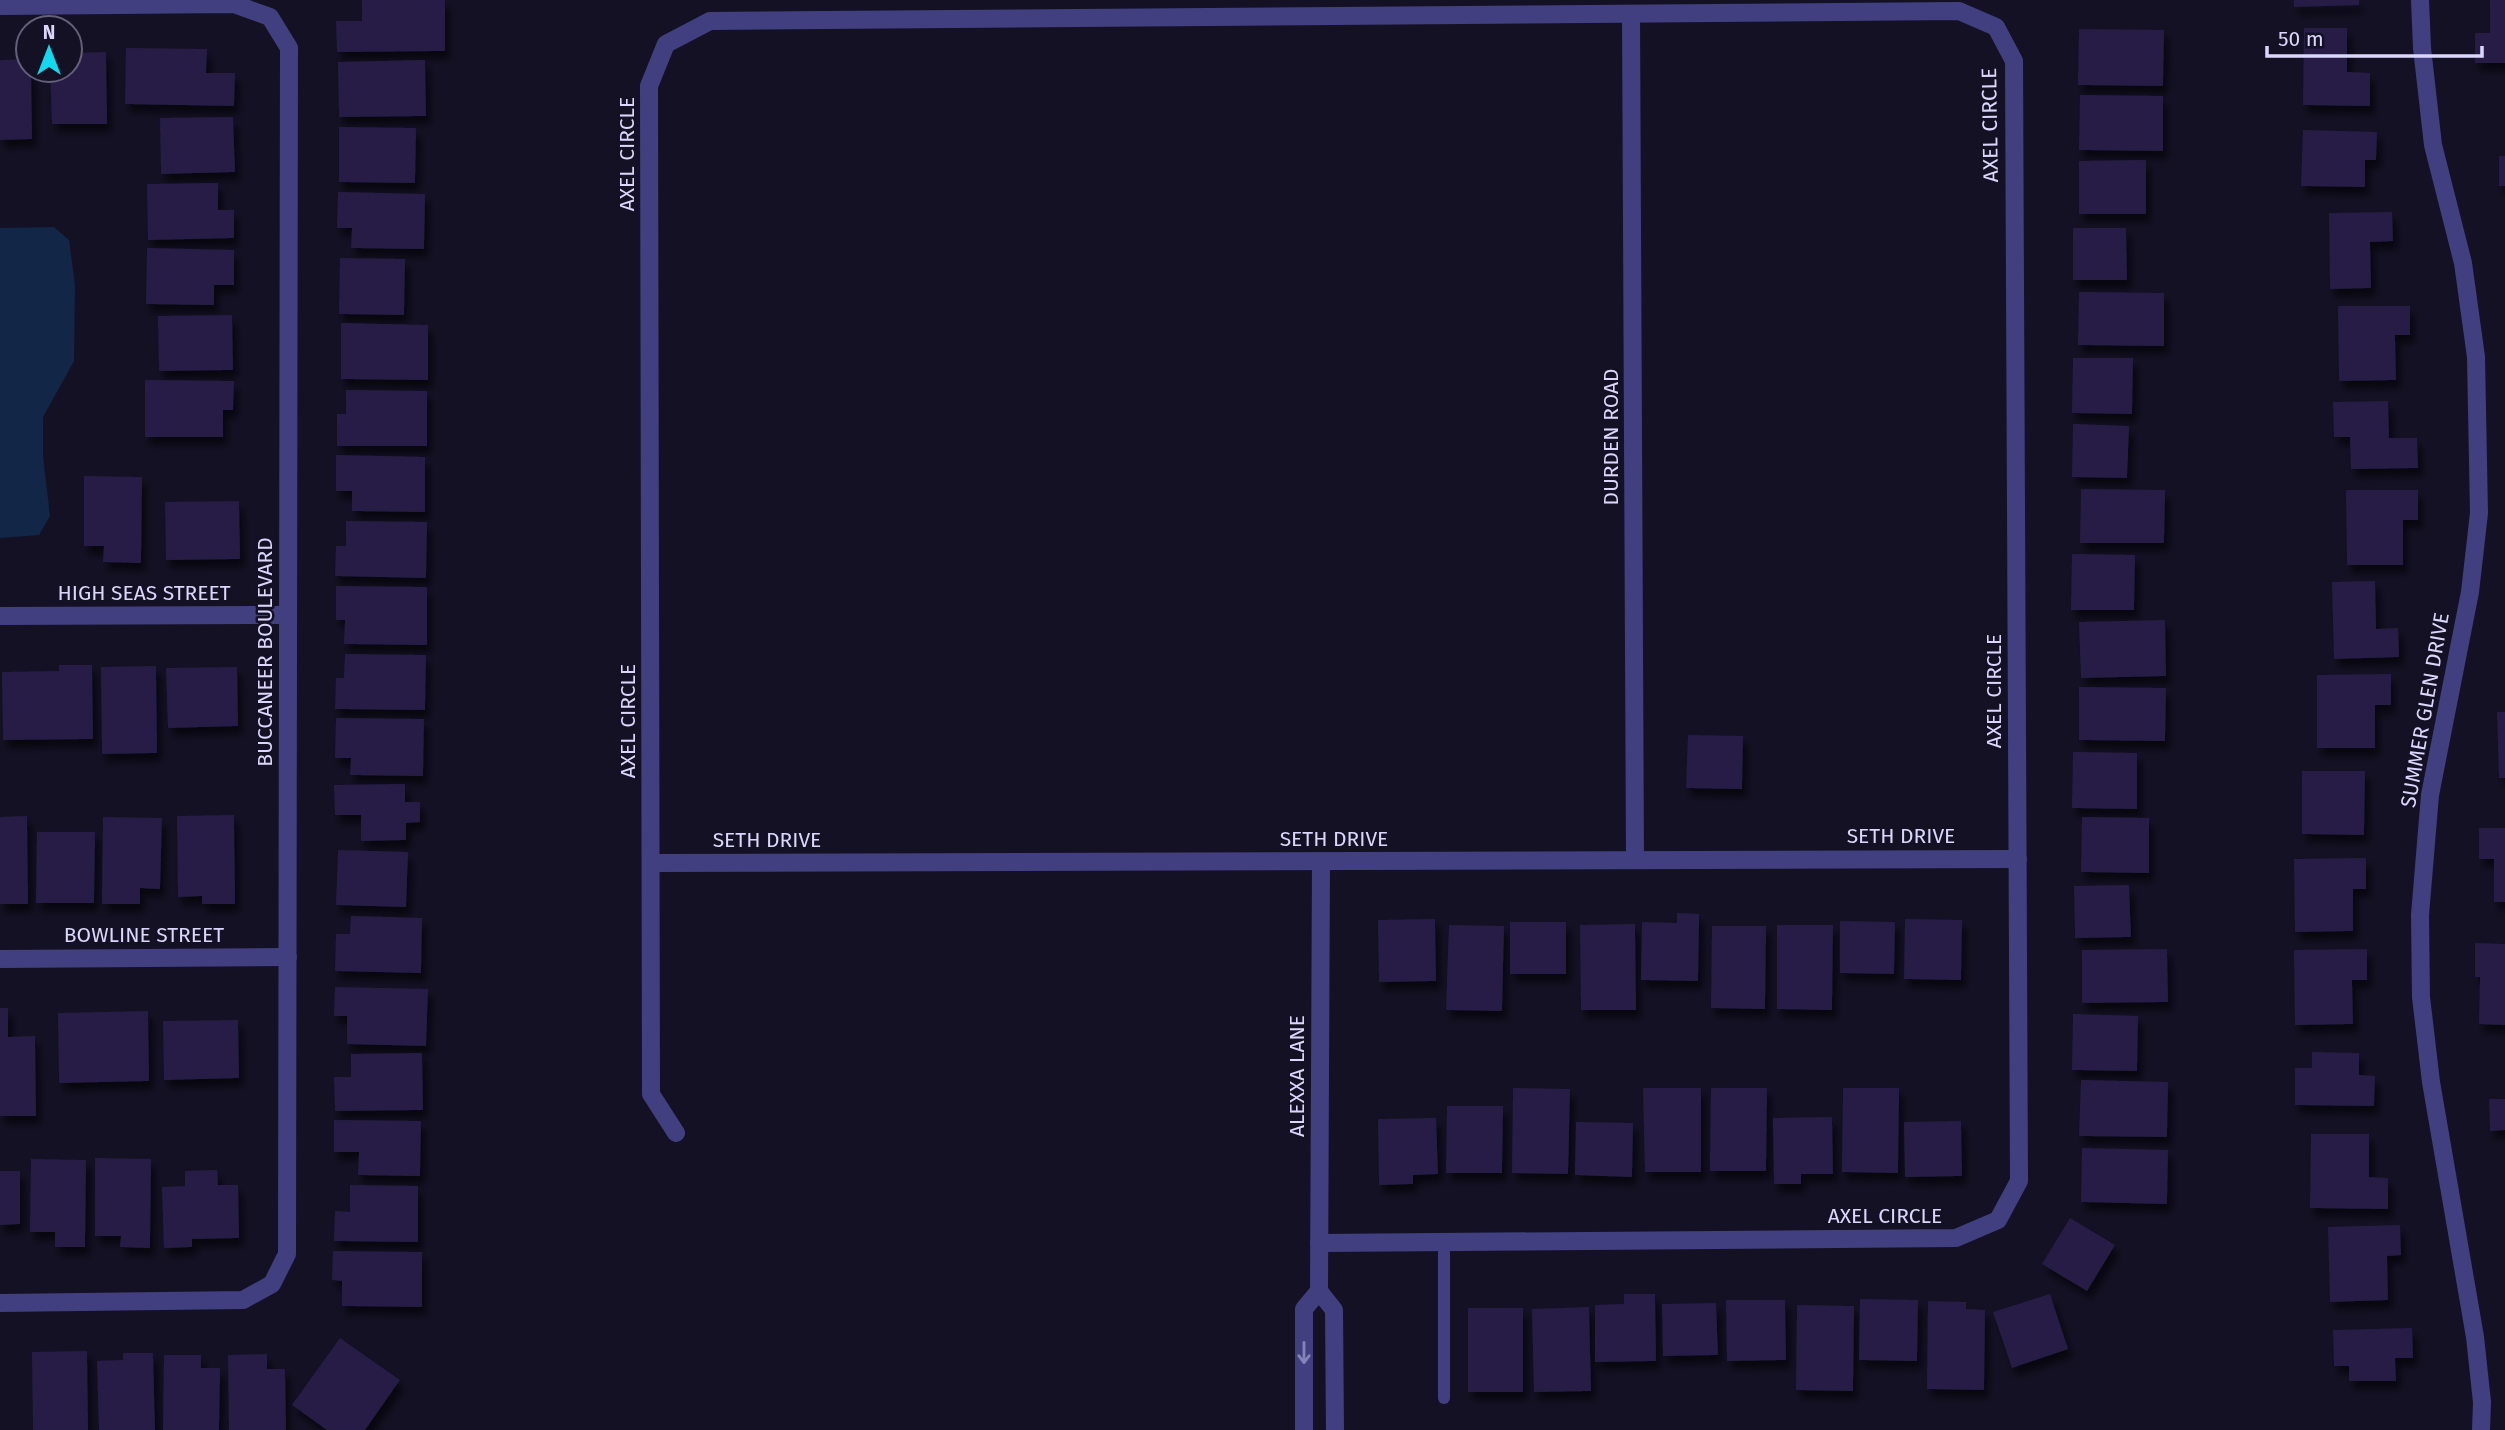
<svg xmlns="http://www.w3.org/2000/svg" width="2505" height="1430" viewBox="0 0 2505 1430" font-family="'Fira Sans',sans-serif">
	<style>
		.water { fill: #122647 }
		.building { fill: #251e44; filter: url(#shadow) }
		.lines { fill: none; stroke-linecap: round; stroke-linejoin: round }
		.service { stroke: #413f80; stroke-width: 12 }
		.minor { stroke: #413f80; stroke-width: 18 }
		.oneway { stroke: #8683b8 }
		.labels { text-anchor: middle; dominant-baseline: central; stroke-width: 5; stroke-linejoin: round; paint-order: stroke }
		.street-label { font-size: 21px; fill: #dbd7fc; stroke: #141124 }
	</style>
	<defs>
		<filter id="shadow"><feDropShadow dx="4.5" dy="8" stdDeviation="3.5" flood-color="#0009"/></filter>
	</defs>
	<rect width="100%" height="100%" fill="#141124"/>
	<polygon class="water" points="54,227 69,240 75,285 74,361 43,417 43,456 50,516 39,535 0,538 0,228"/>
	<g class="building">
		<polygon points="362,0 445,0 445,51 337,52 336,21 362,21"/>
		<polygon points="2294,0 2359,0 2359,5 2294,7"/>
		<polygon points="2490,0 2505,0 2505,63 2475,63 2475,33 2490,33"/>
		<polygon points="2304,28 2347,28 2347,72 2370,73 2370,106 2303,105"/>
		<polygon points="2079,29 2164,30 2163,86 2078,85"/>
		<polygon points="126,48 207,49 206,73 235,73 234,106 125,104"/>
		<polygon points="106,52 107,124 52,124 50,70 70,70 70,53"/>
		<polygon points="28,59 28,70 31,70 32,139 0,140 0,60"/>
		<polygon points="425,60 426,116 339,117 338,62"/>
		<polygon points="2080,95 2163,96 2163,151 2079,150"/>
		<polygon points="233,117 235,172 161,174 160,118"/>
		<polygon points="339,127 416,128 415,183 339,182"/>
		<polygon points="2303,130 2377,132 2376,160 2365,160 2365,187 2301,186"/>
		<rect x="2499" y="156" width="6" height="30"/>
		<polygon points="2146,160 2146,214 2079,214 2079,161"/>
		<polygon points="218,183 218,210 234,210 234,238 148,240 147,184"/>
		<polygon points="338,192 425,194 424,249 351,248 352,228 337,228"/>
		<polygon points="2392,212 2393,241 2370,242 2371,288 2330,289 2329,213"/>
		<polygon points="2073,228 2126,228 2127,280 2073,280"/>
		<polygon points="147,248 234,250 234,285 214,285 214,305 146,304"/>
		<polygon points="340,258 405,259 404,315 339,314"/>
		<polygon points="2079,292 2164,293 2164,346 2078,345"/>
		<polygon points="2338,306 2410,306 2410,335 2395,335 2396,380 2339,381"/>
		<polygon points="232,315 233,370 159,371 158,316"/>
		<polygon points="341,323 428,325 428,380 341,379"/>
		<polygon points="2073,358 2133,358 2132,414 2072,413"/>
		<polygon points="145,380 234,381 233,410 223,410 223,437 145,437"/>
		<polygon points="346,390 427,391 427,446 337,446 337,414 346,414"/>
		<polygon points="2388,401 2389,438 2417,438 2418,468 2351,469 2350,437 2334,437 2333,402"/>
		<polygon points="2073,424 2129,426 2127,478 2072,477"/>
		<polygon points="336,455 425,457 425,512 352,511 352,491 336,491"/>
		<polygon points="84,476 142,477 141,563 103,562 104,546 84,546"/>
		<polygon points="2081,489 2165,490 2164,543 2080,543"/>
		<polygon points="2346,490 2418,490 2418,520 2403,520 2403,565 2347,565"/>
		<polygon points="239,501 240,559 166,560 165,502"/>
		<polygon points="346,521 427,522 426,578 335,576 336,546 346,546"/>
		<polygon points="2072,554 2135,555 2134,610 2071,610"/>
		<polygon points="2375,581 2376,629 2398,628 2399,657 2334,659 2332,582"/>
		<polygon points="336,586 427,587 427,645 344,644 345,620 336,620"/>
		<polygon points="2165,620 2166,676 2081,678 2079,622"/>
		<polygon points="345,654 426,655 425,710 335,709 336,678 344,678"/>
		<polygon points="59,665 92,665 93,739 3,740 2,672 59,671"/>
		<polygon points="156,666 157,753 102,754 101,667"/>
		<polygon points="237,667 238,726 168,728 166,668"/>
		<polygon points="2391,674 2391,705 2375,705 2375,748 2317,748 2317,675"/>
		<polygon points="2079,687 2166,688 2165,741 2079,740"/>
		<polygon points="2497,712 2505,712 2505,778 2499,778"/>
		<polygon points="336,718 424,719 423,776 350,775 351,758 335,758"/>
		<polygon points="1688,735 1743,736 1742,789 1686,788"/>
		<polygon points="2073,752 2137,753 2137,809 2072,808"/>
		<polygon points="2302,771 2365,771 2364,835 2302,834"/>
		<polygon points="405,784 405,802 420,802 420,822 406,823 406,840 361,841 361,815 335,815 334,785"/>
		<polygon points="234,815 235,904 202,904 202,896 178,897 177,816"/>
		<polygon points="27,816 28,904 0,904 0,817"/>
		<polygon points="103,817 162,818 160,889 140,888 140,904 102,904"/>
		<polygon points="2082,817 2149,818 2149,873 2081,872"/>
		<polygon points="2479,828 2505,828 2505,902 2494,902 2494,859 2479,859"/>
		<polygon points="37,832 95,832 94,903 36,903"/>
		<polygon points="338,850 408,852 406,907 336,905"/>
		<polygon points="2366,858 2366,889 2353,889 2353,931 2295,932 2294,859"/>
		<polygon points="2129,885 2131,937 2075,938 2074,886"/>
		<polygon points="1677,913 1699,914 1698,981 1641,980 1642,922 1677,923"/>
		<polygon points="351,916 422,918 421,973 335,971 336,934 350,934"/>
		<polygon points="1435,919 1436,981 1379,982 1378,920"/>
		<polygon points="1905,919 1962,920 1961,980 1904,979"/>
		<polygon points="1840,921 1895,922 1894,974 1840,973"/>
		<rect x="1510" y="922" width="56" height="52"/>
		<polygon points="1635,924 1636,1010 1581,1010 1580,925"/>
		<polygon points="1449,925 1504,926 1502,1011 1446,1010"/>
		<polygon points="1777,925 1833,925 1832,1010 1777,1009"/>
		<polygon points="1712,926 1766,926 1765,1009 1711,1008"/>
		<polygon points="2475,943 2505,944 2505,1025 2479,1024 2480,977 2475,977"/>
		<polygon points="2167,949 2168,1002 2082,1003 2082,950"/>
		<polygon points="2367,949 2367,980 2352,980 2353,1024 2295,1025 2294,950"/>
		<polygon points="335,987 428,989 426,1046 347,1044 347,1016 334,1016"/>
		<polygon points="0,1008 8,1008 8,1037 35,1036 36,1116 0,1116"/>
		<polygon points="148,1011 149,1081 59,1083 58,1013"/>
		<polygon points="2073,1014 2138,1016 2137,1071 2072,1070"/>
		<polygon points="238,1020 239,1078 164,1080 163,1021"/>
		<polygon points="2312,1052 2359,1053 2359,1075 2375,1076 2374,1106 2295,1105 2295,1068 2312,1068"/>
		<polygon points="422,1053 423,1110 335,1111 334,1077 351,1077 351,1054"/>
		<polygon points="2081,1080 2168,1082 2167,1137 2079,1136"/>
		<polygon points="1513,1088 1570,1089 1568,1174 1512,1173"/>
		<polygon points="1643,1088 1701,1088 1701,1172 1645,1172"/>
		<polygon points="1711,1088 1767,1088 1766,1171 1710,1171"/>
		<polygon points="1843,1088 1899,1088 1898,1173 1842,1172"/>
		<polygon points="2489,1099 2505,1099 2505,1130 2490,1131"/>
		<polygon points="1447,1106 1503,1106 1502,1173 1446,1173"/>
		<polygon points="1832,1117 1833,1174 1801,1174 1801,1184 1774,1184 1773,1118"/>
		<polygon points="1436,1118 1438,1174 1413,1175 1413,1184 1379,1185 1378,1119"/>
		<polygon points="334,1120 421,1121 420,1176 358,1175 359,1152 334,1152"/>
		<polygon points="1961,1121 1962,1176 1905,1177 1904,1122"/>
		<polygon points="1576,1122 1633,1123 1632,1177 1575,1175"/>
		<polygon points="2311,1134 2369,1134 2369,1177 2388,1178 2388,1209 2310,1208"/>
		<polygon points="2082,1148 2168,1150 2167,1204 2081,1202"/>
		<polygon points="95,1158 151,1159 150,1248 120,1247 121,1236 95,1236"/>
		<polygon points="31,1159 86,1160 85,1247 55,1247 55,1232 30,1232"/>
		<polygon points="217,1170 218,1185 238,1185 239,1238 192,1239 192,1247 164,1248 162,1187 185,1186 185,1171"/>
		<polygon points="0,1171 20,1171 20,1224 0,1225"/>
		<polygon points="350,1185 418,1186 418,1242 334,1241 335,1211 350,1212"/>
		<polygon points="2070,1218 2115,1245 2087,1291 2042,1264"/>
		<polygon points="2400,1225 2401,1255 2387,1256 2388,1300 2330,1302 2328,1227"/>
		<polygon points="333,1251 422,1252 422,1307 342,1306 342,1281 332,1280"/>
		<polygon points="1624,1294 1655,1294 1656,1361 1595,1362 1595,1305 1624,1304"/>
		<polygon points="2050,1294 2068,1349 2012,1368 1993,1312"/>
		<polygon points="1860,1299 1918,1300 1917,1361 1859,1360"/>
		<polygon points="1726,1300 1785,1300 1786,1360 1727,1361"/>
		<polygon points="1928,1301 1966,1302 1966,1309 1985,1310 1984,1390 1927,1389"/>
		<polygon points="1716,1303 1718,1355 1663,1356 1662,1304"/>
		<polygon points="1797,1305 1854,1306 1853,1391 1796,1390"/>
		<polygon points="1589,1307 1591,1391 1534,1392 1532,1309"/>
		<rect x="1468" y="1308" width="55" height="84"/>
		<polygon points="2412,1328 2413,1358 2395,1358 2396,1381 2349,1381 2349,1366 2334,1366 2333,1330"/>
		<polygon points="340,1338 400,1380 365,1430 327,1430 292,1405"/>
		<polygon points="87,1351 88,1430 33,1430 32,1352"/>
		<polygon points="123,1353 153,1353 155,1430 99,1430 97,1361 123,1360"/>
		<polygon points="267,1354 267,1369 285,1369 286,1430 229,1430 228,1355"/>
		<polygon points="164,1355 201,1355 201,1368 220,1368 219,1430 163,1430"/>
	</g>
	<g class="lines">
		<polyline class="service" points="1444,1242 1444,1398"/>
		<g class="minor">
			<polyline points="2420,0 2422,48 2433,145 2463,263 2476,357 2479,513 2470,592 2430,795 2420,915 2421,997 2431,1082 2475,1337 2482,1402 2481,1430"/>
			<polyline points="0,6 234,4 270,17 289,48 287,1254 272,1284 243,1300 0,1303"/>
			<polyline points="1631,14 1635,860"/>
			<polyline points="0,616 288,615"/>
			<polyline points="1321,862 1319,1291 1334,1310 1335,1430"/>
			<polyline points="651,863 2018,859"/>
			<polyline points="0,959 288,957"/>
			<polyline points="676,1133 651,1094 649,86 666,44 710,21 1959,11 1996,27 2014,61 2019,1181 1998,1220 1956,1238 1319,1243"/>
			<polyline points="1304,1430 1304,1309 1319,1291"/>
		</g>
	</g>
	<defs><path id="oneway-shaft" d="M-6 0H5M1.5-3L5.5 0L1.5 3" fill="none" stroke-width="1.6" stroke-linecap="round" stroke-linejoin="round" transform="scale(1.75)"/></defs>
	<use class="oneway" href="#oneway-shaft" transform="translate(1304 1353) rotate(90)"/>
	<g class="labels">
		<g class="street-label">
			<text transform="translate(1990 125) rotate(-91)">AXEL CIRCLE</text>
			<text transform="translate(627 154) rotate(-90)">AXEL CIRCLE</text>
			<text transform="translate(1611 437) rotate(-90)">DURDEN ROAD</text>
			<text x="144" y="593">HIGH SEAS STREET</text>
			<text transform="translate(265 652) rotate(-90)">BUCCANEER BOULEVARD</text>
			<text transform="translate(1994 691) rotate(-90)">AXEL CIRCLE</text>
			<text transform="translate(2425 710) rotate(-80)">SUMMER GLEN DRIVE</text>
			<text transform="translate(628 721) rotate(-90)">AXEL CIRCLE</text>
			<text x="1901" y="836">SETH DRIVE</text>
			<text x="1334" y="839">SETH DRIVE</text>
			<text x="767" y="840">SETH DRIVE</text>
			<text x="144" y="935">BOWLINE STREET</text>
			<text transform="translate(1297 1076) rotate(-90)">ALEXXA LANE</text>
			<text x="1885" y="1216">AXEL CIRCLE</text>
		</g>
	</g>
	<g transform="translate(49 49)"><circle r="33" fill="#141124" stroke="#64607a" stroke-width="2"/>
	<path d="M0-5L12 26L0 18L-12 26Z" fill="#12d9ed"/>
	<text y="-10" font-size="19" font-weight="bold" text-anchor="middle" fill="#dbd7fc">N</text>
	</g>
	<path d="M2267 46v10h215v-10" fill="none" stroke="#dbd7fc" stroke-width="3.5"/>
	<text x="2278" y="46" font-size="21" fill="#dbd7fc" stroke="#141124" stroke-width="5" paint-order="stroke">50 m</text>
</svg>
